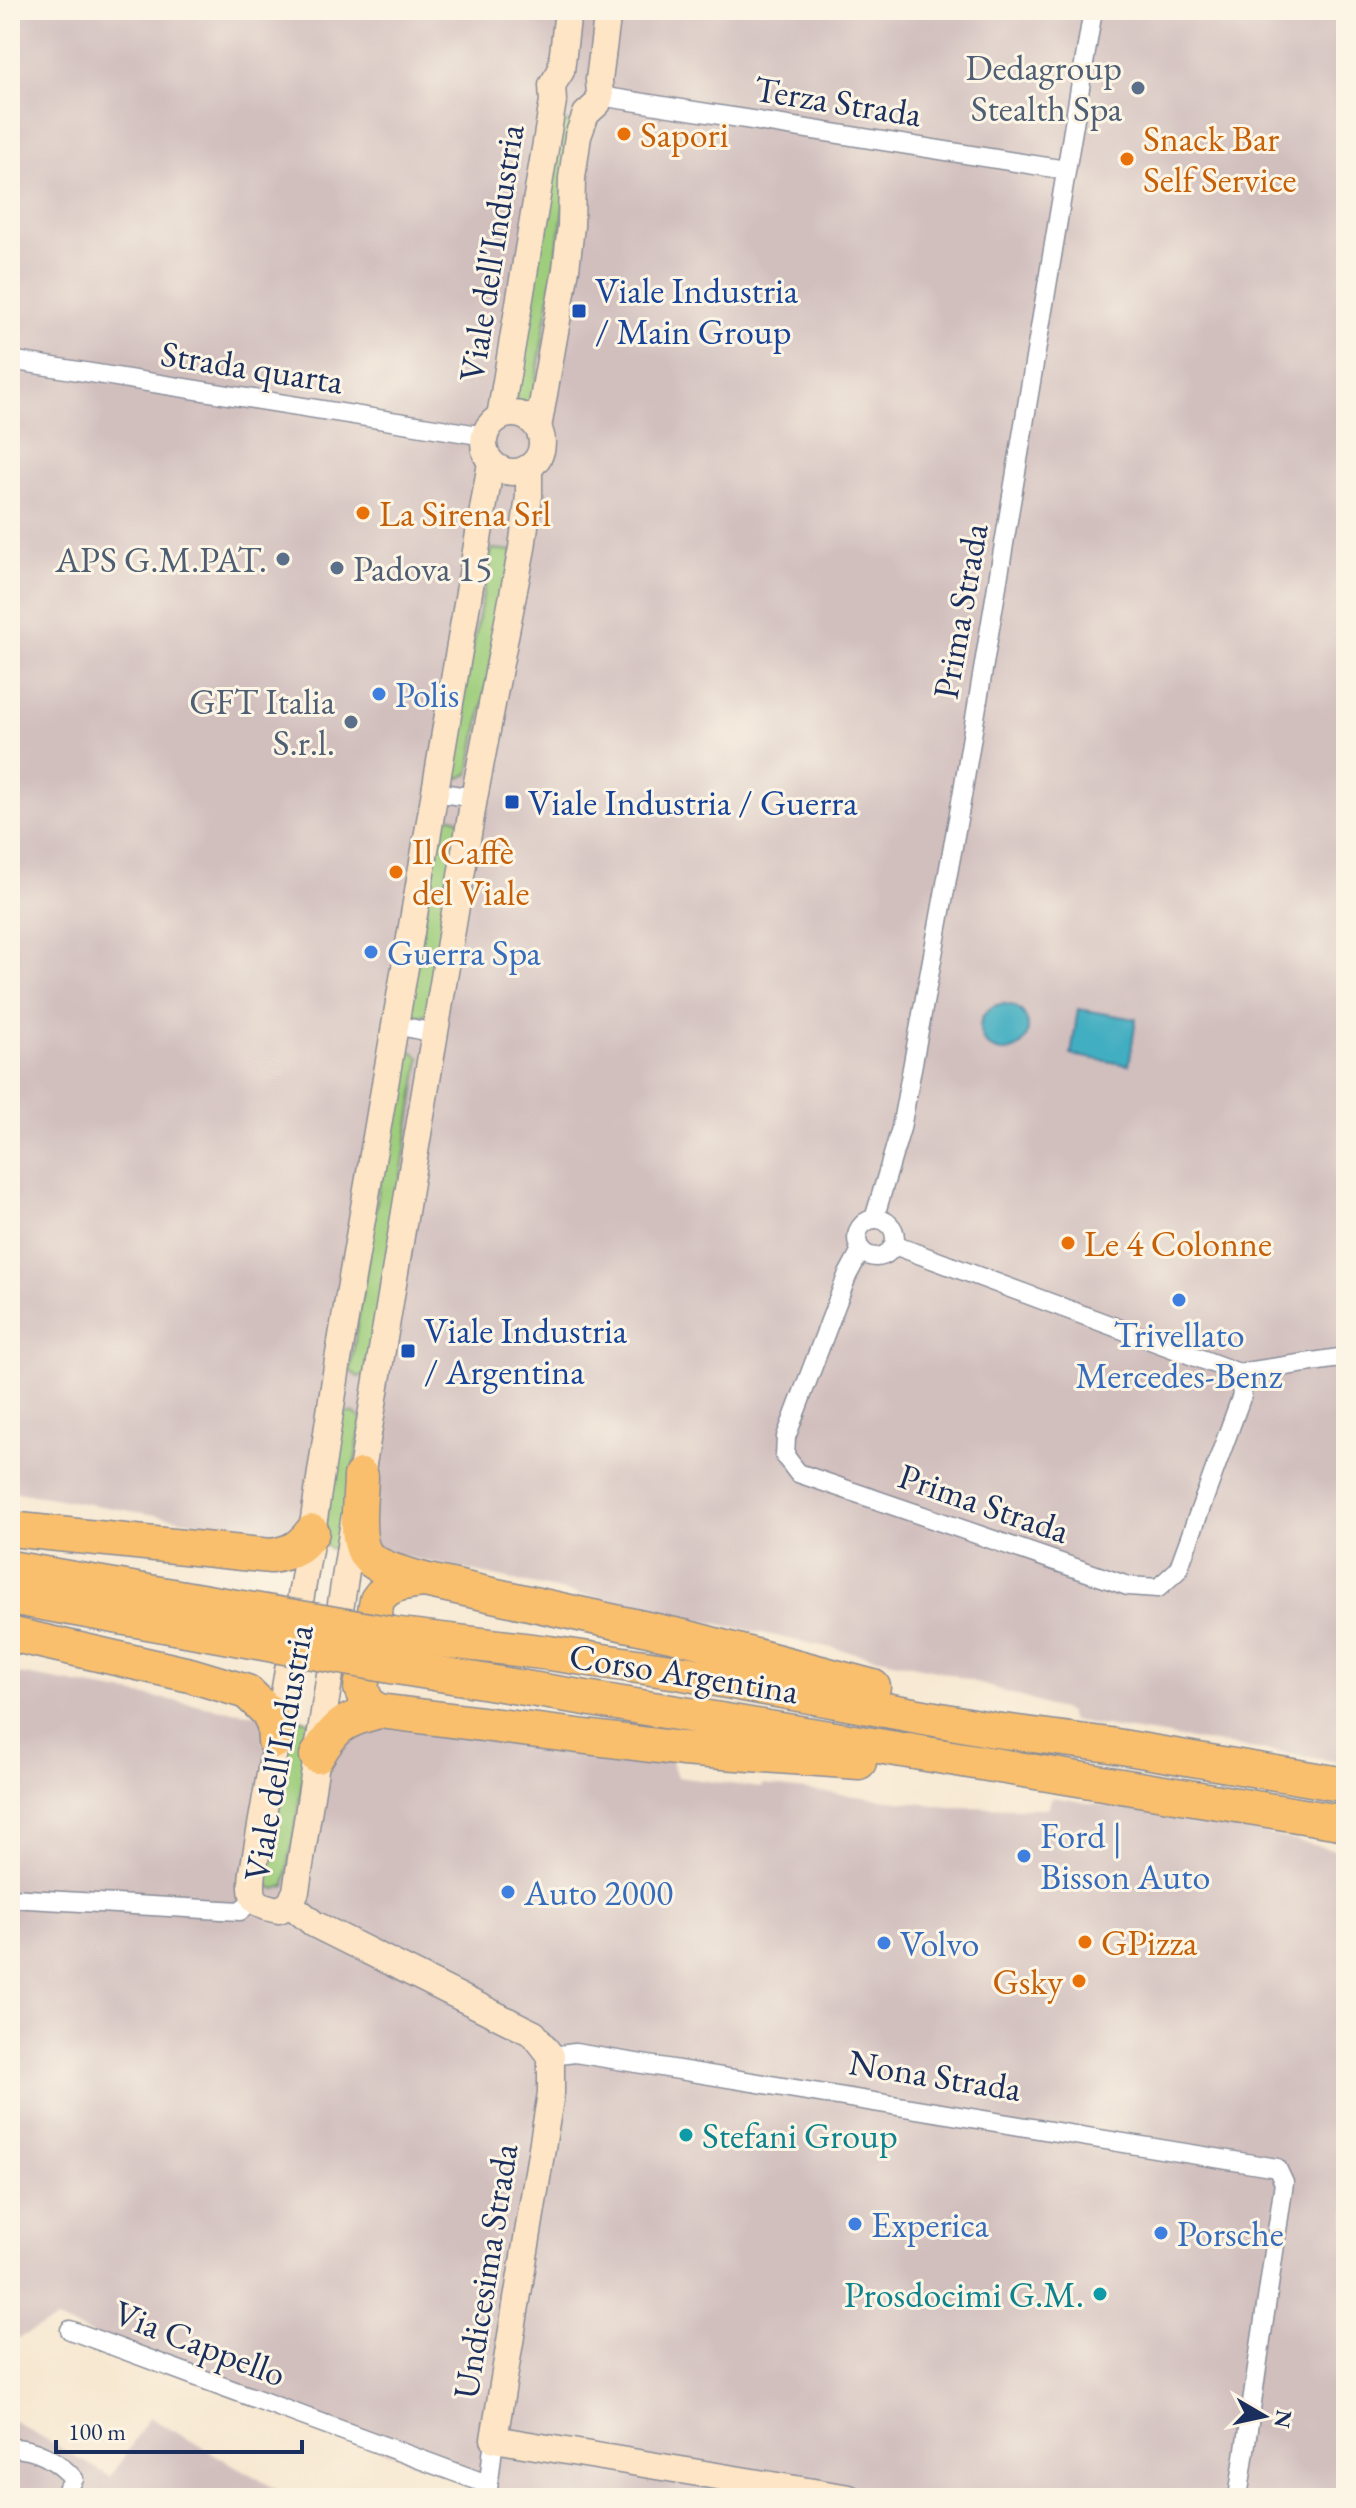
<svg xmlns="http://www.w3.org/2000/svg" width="1356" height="2508" viewBox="0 0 1356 2508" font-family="'EB Garamond',serif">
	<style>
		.industrial { fill: #d1bfbe }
		.green { fill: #9ecd7c; stroke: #5c7e6d; stroke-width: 2 }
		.water { fill: #42aec1; stroke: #2e6e90; stroke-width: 2 }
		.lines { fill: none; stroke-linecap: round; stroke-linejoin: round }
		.street-casing { stroke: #898c98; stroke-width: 21 }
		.secondary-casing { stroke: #898c98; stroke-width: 29 }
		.highway-casing { stroke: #898c98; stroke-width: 37 }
		.street { stroke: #fff; stroke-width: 18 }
		.secondary { stroke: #fde5c5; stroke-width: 26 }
		.highway { stroke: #f9bf6d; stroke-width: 34 }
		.highway-bridge-casing { stroke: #898c98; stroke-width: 37; stroke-linecap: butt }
		.highway-bridge { stroke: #f9bf6d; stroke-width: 34 }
		.service-dot { fill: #5c6f8a; stroke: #fcf5e5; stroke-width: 3 }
		.food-dot { fill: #e8710a; stroke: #fcf5e5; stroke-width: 3 }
		.transit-dot { fill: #1a4fb4; stroke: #fcf5e5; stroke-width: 3 }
		.shop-dot { fill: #3f7fe0; stroke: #fcf5e5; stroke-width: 3 }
		.culture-dot { fill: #0f9aa8; stroke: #fcf5e5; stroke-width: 3 }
		.labels { text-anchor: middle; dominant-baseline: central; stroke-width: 6; stroke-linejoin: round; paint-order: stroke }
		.service-label { font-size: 36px; fill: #4e5e75; stroke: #fcf5e5; text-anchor: end }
		.street-label { font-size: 36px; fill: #1b2f5e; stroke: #fcf5e5 }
		.food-label { font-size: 36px; fill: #c56008; stroke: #fcf5e5; text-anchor: start }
		.transit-label { font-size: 36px; fill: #164399; stroke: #fcf5e5; text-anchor: start }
		.shop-label { font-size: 36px; fill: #366cbe; stroke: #fcf5e5; text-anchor: start }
		.culture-label { font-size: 36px; fill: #0d838f; stroke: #fcf5e5; text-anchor: start }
	</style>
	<rect width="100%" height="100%" fill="#fcf5e5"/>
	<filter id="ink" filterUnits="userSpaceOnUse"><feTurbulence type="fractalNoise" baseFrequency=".0125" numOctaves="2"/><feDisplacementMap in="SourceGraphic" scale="16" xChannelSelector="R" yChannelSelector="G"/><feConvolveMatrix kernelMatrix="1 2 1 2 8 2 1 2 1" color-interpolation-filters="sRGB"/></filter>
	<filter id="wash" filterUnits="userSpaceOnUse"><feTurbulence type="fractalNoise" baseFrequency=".006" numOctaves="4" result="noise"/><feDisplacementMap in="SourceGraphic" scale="32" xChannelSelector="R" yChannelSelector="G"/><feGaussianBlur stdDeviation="1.8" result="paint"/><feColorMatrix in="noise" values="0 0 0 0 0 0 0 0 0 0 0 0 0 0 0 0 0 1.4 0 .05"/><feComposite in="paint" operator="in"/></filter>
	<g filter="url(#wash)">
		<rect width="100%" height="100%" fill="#f7e8d1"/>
		<g class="industrial">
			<polygon points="10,10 1346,10 1346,1763 1071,1721 1068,1712 940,1671 391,1554 10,1491"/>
			<polygon points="10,1670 19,1674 245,1713 670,1756 677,1777 760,1788 763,1785 949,1807 1048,1808 1052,1797 1235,1827 1346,1852 1346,2498 486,2498 485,2491 56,2320 10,2342"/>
			<polygon points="149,2417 292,2498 10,2498 10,2419 111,2477"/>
		</g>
		<g class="green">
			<polygon points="558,119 574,125 561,226 531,411 515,405"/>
			<polygon points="492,549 513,551 469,774 459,778 449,771"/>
			<polygon points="445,816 456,818 460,822 429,1013 417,1016 409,1009 441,819"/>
			<polygon points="411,1051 420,1058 369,1374 358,1377 350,1371 400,1055"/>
			<polygon points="347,1413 353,1413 362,1419 341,1546 330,1549 322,1543 342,1416"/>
			<polygon points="305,1719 312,1725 285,1886 276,1889 269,1886 266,1878 291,1726 297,1720"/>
		</g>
		<g class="water">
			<circle cx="1004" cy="1028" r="24"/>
			<polygon points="1078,1009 1136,1019 1129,1065 1071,1055"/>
		</g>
	</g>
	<g filter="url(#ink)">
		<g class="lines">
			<defs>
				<g id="street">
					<polyline points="600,96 1066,170"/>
					<polyline points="10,360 485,436"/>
					<polyline points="435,792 474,798"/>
					<polyline points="395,1025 435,1033"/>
					<polyline points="874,1219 901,1128 960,808 1093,10"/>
					<circle cx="876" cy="1238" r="19"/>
					<polyline points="894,1245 1239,1373 1346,1357"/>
					<polyline points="861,1250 847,1276 786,1437 785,1456 798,1473 1128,1586 1158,1588 1178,1570 1242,1395 1239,1373"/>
					<polyline points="10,1898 240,1911 254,1899"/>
					<polyline points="551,2056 575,2053 1277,2168 1284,2183 1238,2498"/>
					<polyline points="70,2330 487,2484"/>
					<path d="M10 2452 11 2448C36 2448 58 2461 74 2479L62 2498"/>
					<polyline points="487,2498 494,2439"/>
				</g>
				<g id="secondary">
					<circle cx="513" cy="443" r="29"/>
					<polyline points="500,417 553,101 552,85 561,71 568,10"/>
					<polyline points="538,428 566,269 571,226 572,178 578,136 586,114 598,103 600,96 599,80 608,10"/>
					<path d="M491 463 338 1360 312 1532 253 1872C250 1898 252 1905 279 1910L290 1904 296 1891 361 1476 474 798 522 548 529 496V467"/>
					<polyline points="290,1904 314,1924 534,2034 551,2056 551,2093 494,2439 849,2498"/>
				</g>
				<g id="highway">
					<path d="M361 1476C361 1498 352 1546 371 1560 386 1571 407 1575 424 1580L684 1637 873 1687"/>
					<path d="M10 1529 271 1556C291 1553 300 1548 312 1532"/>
					<polyline points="10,1568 277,1614"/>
					<polyline points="10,1597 274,1645"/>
					<polyline points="10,1634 190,1675 247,1692 268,1712 274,1725 275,1741"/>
					<polyline points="392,1634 549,1653 678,1672 995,1730 1110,1745 1346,1785"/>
					<polyline points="391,1666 1346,1823"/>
					<path d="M379 1711 368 1705 361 1688 377 1600C388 1583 405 1582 424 1580"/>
					<path d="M317 1756C336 1725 344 1720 379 1711L682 1749 859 1762"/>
				</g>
			</defs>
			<use href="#street" class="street-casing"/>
			<use href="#secondary" class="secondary-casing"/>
			<use href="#highway" class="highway-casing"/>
			<use href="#street" class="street"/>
			<use href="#secondary" class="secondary"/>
			<use href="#highway" class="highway"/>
			<defs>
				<g id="highway-bridge">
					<polyline points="277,1614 392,1634"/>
					<polyline points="274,1645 391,1666"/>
				</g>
			</defs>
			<use href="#highway-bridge" class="highway-bridge-casing"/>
			<use href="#highway-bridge" class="highway-bridge"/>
		</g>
	</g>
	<g class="service-dot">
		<circle cx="1138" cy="88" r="8"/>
		<circle cx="283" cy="559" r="8"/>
		<circle cx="337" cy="568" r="8"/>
		<circle cx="351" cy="722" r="8"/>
	</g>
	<g class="food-dot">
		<circle cx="624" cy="134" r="8"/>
		<circle cx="1127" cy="159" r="8"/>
		<circle cx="363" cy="513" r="8"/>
		<circle cx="396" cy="872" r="8"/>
		<circle cx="1068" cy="1243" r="8"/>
		<circle cx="1085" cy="1942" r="8"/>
		<circle cx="1079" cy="1981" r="8"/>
	</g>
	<g class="transit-dot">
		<rect x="571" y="303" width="16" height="16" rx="4"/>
		<rect x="504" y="794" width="16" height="16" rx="4"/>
		<rect x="400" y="1343" width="16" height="16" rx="4"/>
	</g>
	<g class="shop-dot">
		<circle cx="379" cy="694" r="8"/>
		<circle cx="371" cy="952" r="8"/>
		<circle cx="1179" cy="1300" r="8"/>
		<circle cx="1024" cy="1856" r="8"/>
		<circle cx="508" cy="1892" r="8"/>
		<circle cx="884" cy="1943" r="8"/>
		<circle cx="855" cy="2224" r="8"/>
		<circle cx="1161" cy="2233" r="8"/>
	</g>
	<g class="culture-dot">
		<circle cx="686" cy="2135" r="8"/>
		<circle cx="1100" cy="2294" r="8"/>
	</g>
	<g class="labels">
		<g class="service-label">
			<text x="1122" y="67">Dedagroup<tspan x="1122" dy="41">Stealth Spa</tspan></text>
			<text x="267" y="559">APS G.M.PAT.</text>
			<text x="353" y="568" text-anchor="start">Padova 15</text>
			<text x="335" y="701">GFT Italia<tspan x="335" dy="41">S.r.l.</tspan></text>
		</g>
		<g class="street-label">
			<text transform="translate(838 101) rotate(9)">Terza Strada</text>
			<text transform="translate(491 253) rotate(-81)">Viale dell'Industria</text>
			<text transform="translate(252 367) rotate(9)">Strada quarta</text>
			<text transform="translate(960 611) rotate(-80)">Prima Strada</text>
			<text transform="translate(984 1503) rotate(19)">Prima Strada</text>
			<text transform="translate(684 1673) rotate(9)">Corso Argentina</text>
			<text transform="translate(278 1753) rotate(-80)">Viale dell'Industria</text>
			<text transform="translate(935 2075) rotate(9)">Nona Strada</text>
			<text transform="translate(485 2271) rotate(-81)">Undicesima Strada</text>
			<text transform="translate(200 2343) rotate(21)">Via Cappello</text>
		</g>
		<g class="food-label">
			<text x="640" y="134">Sapori</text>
			<text x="1143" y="138">Snack Bar<tspan x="1143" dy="41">Self Service</tspan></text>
			<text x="379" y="513">La Sirena Srl</text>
			<text x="412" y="851">Il Caffè<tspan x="412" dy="41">del Viale</tspan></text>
			<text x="1084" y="1243">Le 4 Colonne</text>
			<text x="1101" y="1942">GPizza</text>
			<text x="1063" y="1981" text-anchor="end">Gsky</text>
		</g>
		<g class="transit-label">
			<text x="595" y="290">Viale Industria<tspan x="595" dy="41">/ Main Group</tspan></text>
			<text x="528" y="802">Viale Industria / Guerra</text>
			<text x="424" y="1330">Viale Industria<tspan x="424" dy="41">/ Argentina</tspan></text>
		</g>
		<g class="shop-label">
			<text x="395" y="694">Polis</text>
			<text x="387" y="952">Guerra Spa</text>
			<text x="1179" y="1334" text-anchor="middle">Trivellato<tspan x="1179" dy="41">Mercedes-Benz</tspan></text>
			<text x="1040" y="1835">Ford |<tspan x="1040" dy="41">Bisson Auto</tspan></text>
			<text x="524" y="1892">Auto 2000</text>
			<text x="900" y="1943">Volvo</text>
			<text x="871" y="2224">Experica</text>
			<text x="1177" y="2233">Porsche</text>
		</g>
		<g class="culture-label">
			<text x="702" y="2135">Stefani Group</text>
			<text x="1084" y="2294" text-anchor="end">Prosdocimi G.M.</text>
		</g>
	</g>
	<rect width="1356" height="2508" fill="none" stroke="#fcf5e5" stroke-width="40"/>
	<g transform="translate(1264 2416) rotate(99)" stroke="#fcf5e5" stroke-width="6" paint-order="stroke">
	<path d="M0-6L14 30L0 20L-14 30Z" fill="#1b2f5e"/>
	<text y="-12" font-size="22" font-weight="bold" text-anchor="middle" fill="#1b2f5e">N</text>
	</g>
	<path d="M56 2440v12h246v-12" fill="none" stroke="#1b2f5e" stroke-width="4"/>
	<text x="68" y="2440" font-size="24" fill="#1b2f5e" stroke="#fcf5e5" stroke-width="6" paint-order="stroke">100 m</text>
</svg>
